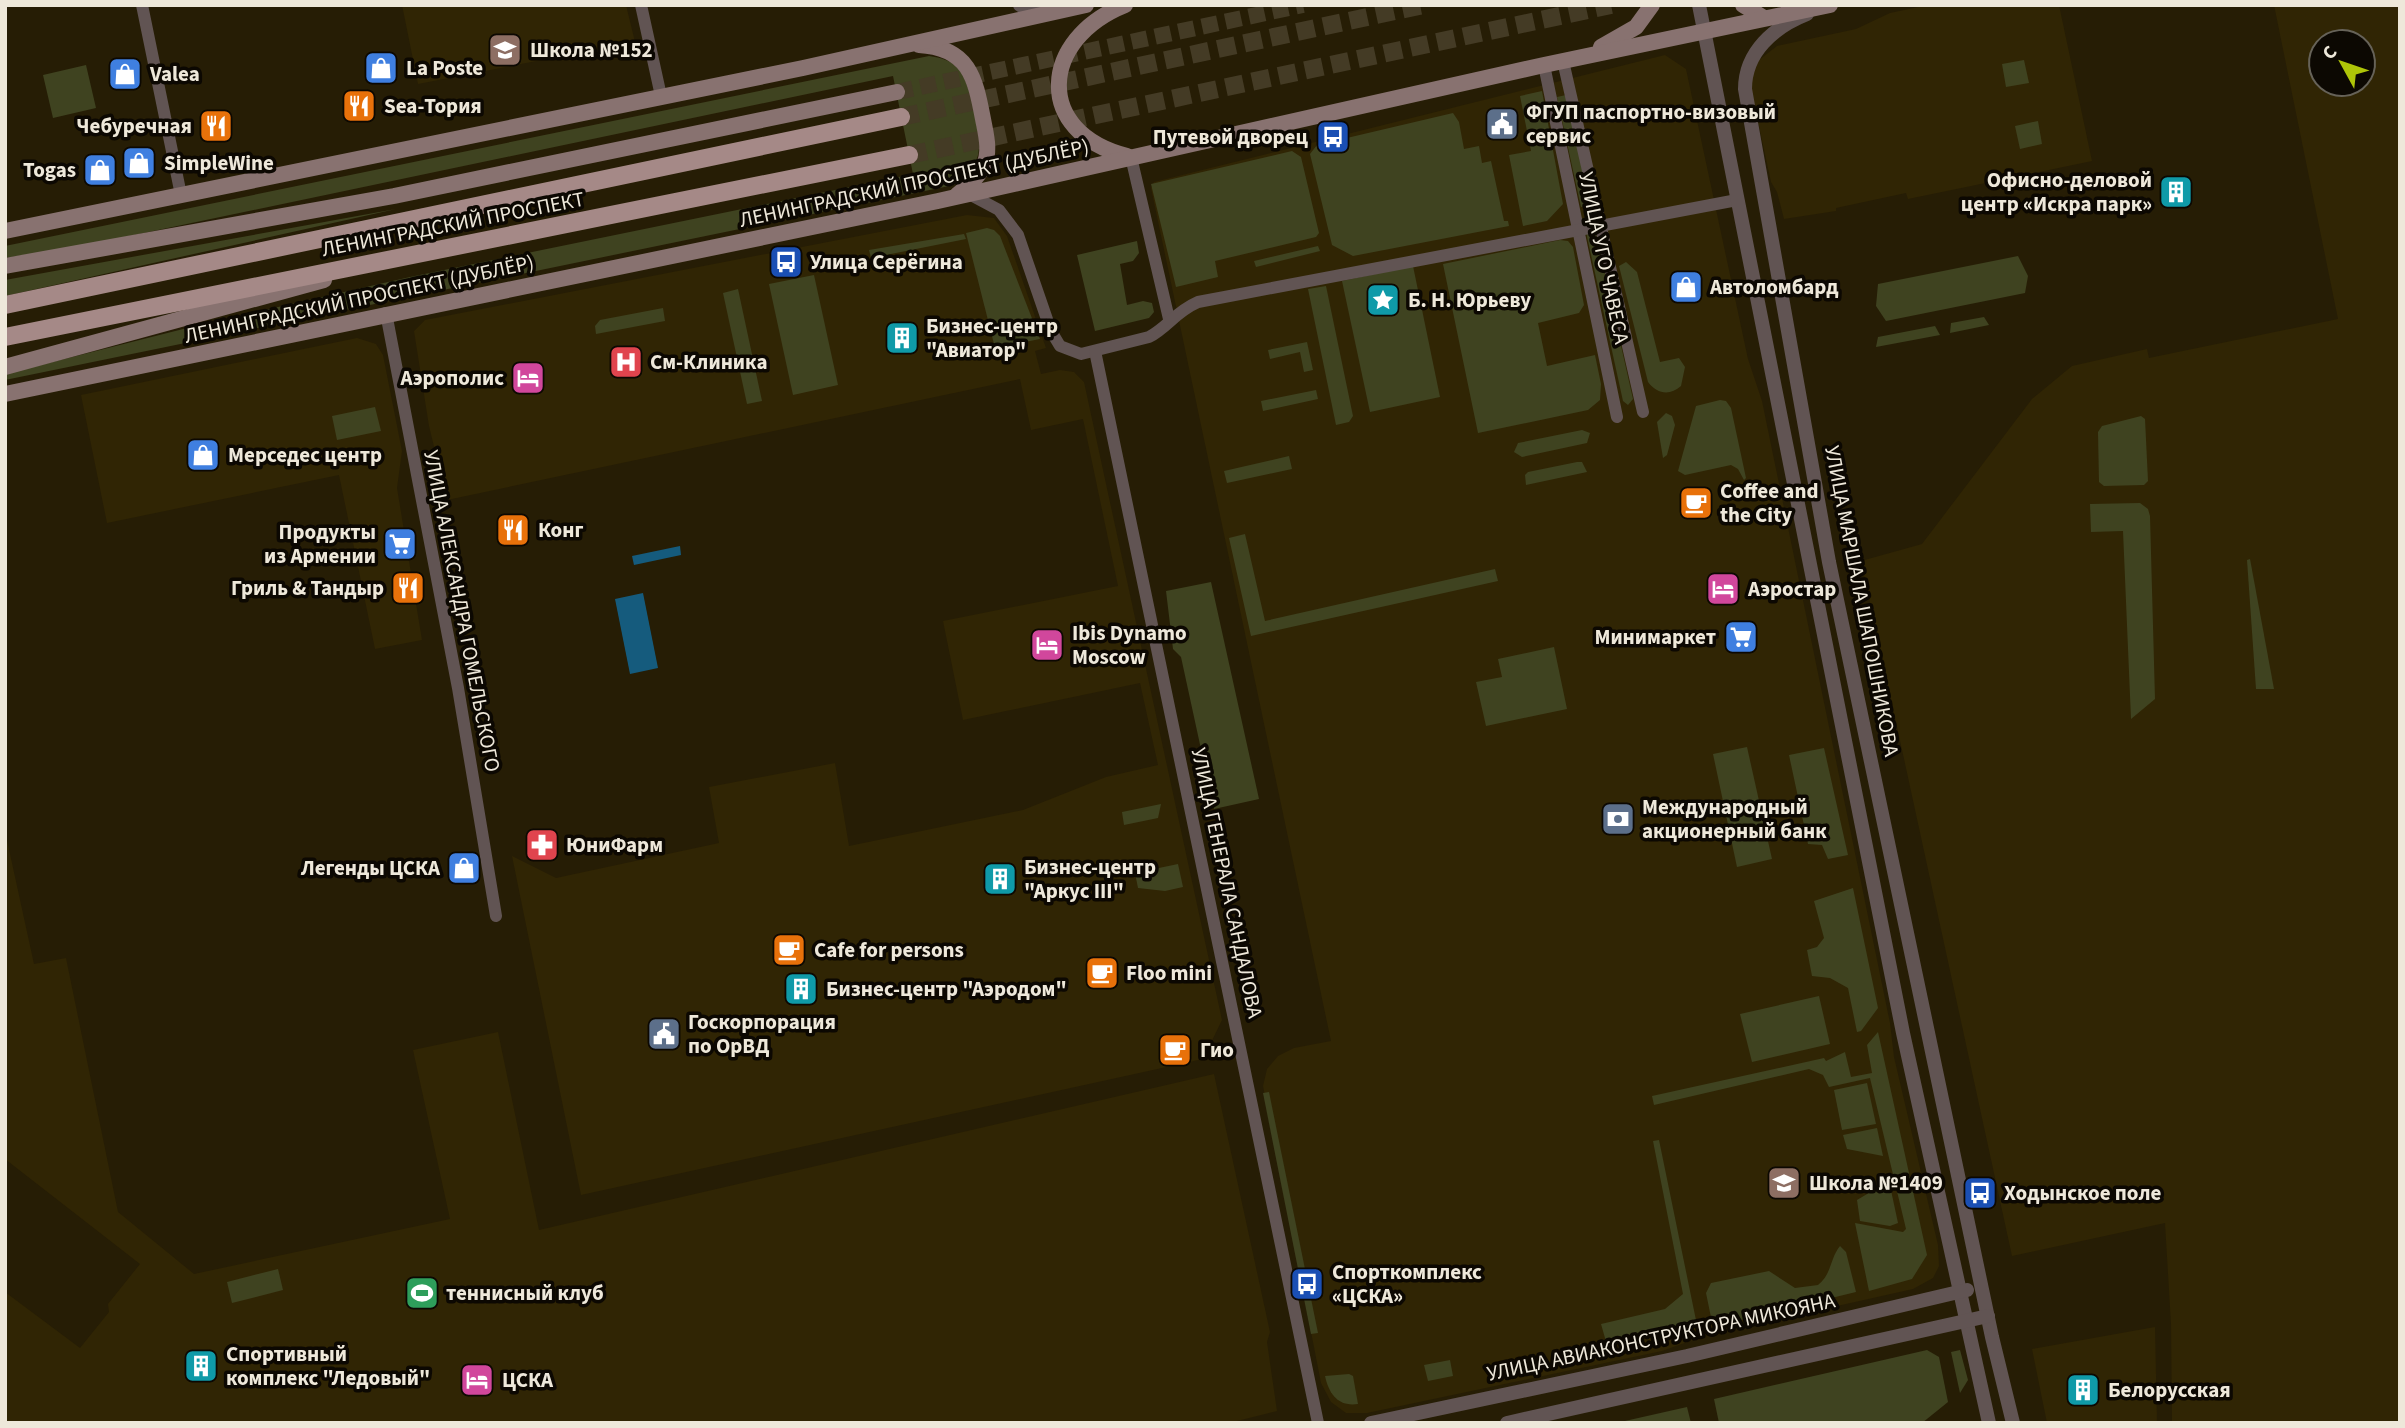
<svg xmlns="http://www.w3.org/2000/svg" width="2405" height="1428" viewBox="0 0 2405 1428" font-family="'Source Sans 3',sans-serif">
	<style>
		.built { fill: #302504; fill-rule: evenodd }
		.green { fill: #3f4320 }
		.water { fill: #155b7d }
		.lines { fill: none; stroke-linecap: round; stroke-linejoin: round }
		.secondary-tunnel { stroke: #443b25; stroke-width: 16; stroke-dasharray: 16 8; stroke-linecap: butt }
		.primary-tunnel { stroke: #443b25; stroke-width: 18; stroke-dasharray: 18 9; stroke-linecap: butt }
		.minor { stroke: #615453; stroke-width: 12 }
		.tertiary { stroke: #615453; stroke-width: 14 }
		.secondary { stroke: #887270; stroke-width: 16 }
		.primary { stroke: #a58987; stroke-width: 18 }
		.labels { text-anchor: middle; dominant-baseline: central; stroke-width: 7; stroke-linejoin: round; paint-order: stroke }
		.poi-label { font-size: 21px; font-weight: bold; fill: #eee8da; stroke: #0c0802; text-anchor: start }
		.street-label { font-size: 21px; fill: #eee8da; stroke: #0c0802 }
	</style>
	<rect width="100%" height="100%" fill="#261d05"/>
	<g class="built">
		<polygon points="402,5 626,5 635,42 418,84"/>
		<polygon points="1928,5 2059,5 2092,161 1908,199 1906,193 1836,208 1836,211 1784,219 1777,192 1771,182 1751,89 1753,73 1759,60 1777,46 1856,29 1890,13"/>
		<path d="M2274 5H2400V1423H2172L2171 1324 2165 1223 2012 1256 1861 561 1922 544 2032 399 2072 366 2147 349 2149 358 2338 319ZM2321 42H2363V84H2321Z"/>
		<polygon points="1665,55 1686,69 1748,359 1762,401 1890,1023 1894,1057 1938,1245 1939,1266 1933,1278 1913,1289 1707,1335 1662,1351 1367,1413 1346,1413 1331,1402 1321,1383 1263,1086 1267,1069 1278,1056 1294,1048 1331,1041 1151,188 1154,182"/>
		<polygon points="967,215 994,218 1007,236 1046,348 1035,351 1041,374 1060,370 1074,372 1084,382 1222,1020 1203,1059 581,1195 512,856 556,878 719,843 709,787 835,763 849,846 1023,810 1106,777 1158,765 1140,683 963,720 943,621 1118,586 1083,419 1031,430 1020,379 447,500 429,426 414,331 425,320"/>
		<polygon points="357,338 376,344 383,355 402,451 397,488 422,640 375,649 339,475 107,523 81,395"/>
		<polygon points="5,831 34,964 66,958 118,1212 194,1274 450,1219 413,1050 498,1032 539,1230 1214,1074 1270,1332 1267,1342 1277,1411 1229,1423 5,1423 5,1292 80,1348 109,1312 108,1304 140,1264 5,1159"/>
		<polygon points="2155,1327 2157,1423 2047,1423 2032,1349"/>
	</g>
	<g class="green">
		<path d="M929 56C941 58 951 60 959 69 970 82 982 139 978 155 974 169 966 178 954 185L5 380V374L195 326 410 277 913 174 893 76 77 247 5 258V246Z"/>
		<polygon points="2024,60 2029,83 2006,87 2002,64"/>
		<polygon points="86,65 96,108 53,118 43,75"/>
		<polygon points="1542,91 1563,204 1547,221 1523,226 1509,155 1531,151 1520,96"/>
		<polygon points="1566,95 1590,205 1581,207 1557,97"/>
		<polygon points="1453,113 1459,122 1464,149 1479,146 1482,163 1491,161 1504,221 1508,221 1509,226 1353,256 1332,245 1310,154 1317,145"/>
		<polygon points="2038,121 2042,144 2020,149 2015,126"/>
		<polygon points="1292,151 1301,157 1319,233 1316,237 1215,261 1218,277 1176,287 1151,184"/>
		<polygon points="396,209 5,296 5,280"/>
		<polygon points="987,228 994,230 1000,236 1040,339 995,348 966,233"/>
		<polygon points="1595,230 1633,399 1628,405 1623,401 1586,232"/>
		<polygon points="964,234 966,239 871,258 869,250"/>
		<polygon points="1560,240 1568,241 1573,247 1584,305 1579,313 1538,323 1547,366 1595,355 1601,384 1600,400 1588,410 1478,433 1443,264"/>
		<polygon points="1137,241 1139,253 1133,261 1120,264 1127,305 1143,301 1152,303 1154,312 1149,318 1095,331 1077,255"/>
		<polygon points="1318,246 1320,251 1256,267 1254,261"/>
		<polygon points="2018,256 2028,276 2025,293 1886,321 1876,306 1878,284"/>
		<path d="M1626 262 1637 272 1660 362 1679 358 1685 367 1681 386C1670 396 1657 394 1648 382L1619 266Z"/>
		<polygon points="1413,266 1440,397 1370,412 1342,281"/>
		<polygon points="814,275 838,385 793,395 769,284"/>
		<polygon points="1326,286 1353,416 1349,422 1336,425 1308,289"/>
		<polygon points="738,289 762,401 747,404 723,293"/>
		<polygon points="663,308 665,321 596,334 595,326 600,320"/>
		<polygon points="1984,317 1989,325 1950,333 1951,323"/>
		<polygon points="1935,326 1940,335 1876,347 1878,337"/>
		<polygon points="1307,342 1313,370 1304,372 1300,352 1270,359 1268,350"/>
		<polygon points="1316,390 1318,399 1263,411 1261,401"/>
		<polygon points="1720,400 1726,401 1731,408 1746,478 1744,480 1738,469 1731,465 1685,475 1678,471 1696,406"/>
		<polygon points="375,407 381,431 337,440 332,416"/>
		<polygon points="1666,413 1672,416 1675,425 1667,455 1663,458 1657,422"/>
		<polygon points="2141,416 2145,419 2148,481 2144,485 2104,486 2099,482 2098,432 2102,426"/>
		<polygon points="1582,430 1590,433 1587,443 1522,457 1514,452 1518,443"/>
		<polygon points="1289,456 1292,469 1227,483 1224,471"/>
		<polygon points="1577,462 1582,462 1587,472 1526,485 1525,475 1528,472"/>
		<polygon points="2140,503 2148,509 2150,516 2155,699 2131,719 2123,531 2091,532 2090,504"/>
		<polygon points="1245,534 1265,621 1495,569 1498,581 1251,636 1229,538"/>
		<polygon points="2250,559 2274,689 2256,689 2247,560"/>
		<polygon points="1211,582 1259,799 1214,809 1181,657 1173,649 1166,591"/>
		<polygon points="1554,647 1567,709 1486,726 1476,682 1502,677 1498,659"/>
		<polygon points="1747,747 1772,859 1737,867 1713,754"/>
		<polygon points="1824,748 1848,855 1828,859 1822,845 1808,844 1789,755"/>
		<polygon points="1161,804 1158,818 1124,825 1122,812"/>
		<polygon points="1178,864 1183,887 1165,891 1138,888 1135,873"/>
		<polygon points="1853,888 1878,1008 1861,1031 1857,1032 1848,988 1830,978 1812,976 1807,950 1817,947 1824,938 1814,901"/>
		<polygon points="1819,996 1830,1044 1752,1062 1740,1014"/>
		<polygon points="1878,1032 1927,1255 1912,1279 1869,1291 1855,1223 1903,1232 1906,1229 1870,1078 1829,1087 1823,1075 1809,1069 1654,1105 1652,1096 1824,1058 1826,1061 1845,1052 1851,1077 1872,1073 1867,1045"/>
		<polygon points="1867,1083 1876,1124 1842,1130 1834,1090"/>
		<polygon points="1269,1092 1318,1333 1311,1334 1263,1093"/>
		<polygon points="1877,1128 1883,1156 1847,1149 1843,1135"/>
		<polygon points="1659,1140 1697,1325 1607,1345 1601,1324 1665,1309 1683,1294 1653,1141"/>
		<polygon points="1889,1181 1898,1223 1890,1226 1860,1221 1857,1200"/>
		<path d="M1840 1246 1846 1252 1856 1292 1713 1327 1706 1293 1711 1283 1769 1271 1795 1288 1818 1285C1832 1274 1830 1258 1840 1246Z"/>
		<polygon points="278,1269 283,1290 232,1303 227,1282"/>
		<polygon points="1927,1350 1939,1357 1948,1402 1922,1423 1719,1423 1714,1399"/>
		<polygon points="1960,1350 1968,1380 1960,1393 1951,1352"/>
		<polygon points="1450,1360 1453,1376 1428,1381 1424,1365"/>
		<path d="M1349 1374 1353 1376 1358 1404C1338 1407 1329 1394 1325 1376Z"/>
		<polygon points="1687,1407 1691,1423 1616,1423"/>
	</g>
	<g class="water">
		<polygon points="680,546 681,555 634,565 632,556"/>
		<polygon points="643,593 658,668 630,674 615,599"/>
	</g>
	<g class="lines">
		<polyline class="secondary-tunnel" points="897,92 1303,5"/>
		<g class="primary-tunnel">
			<polyline points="901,117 1423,5"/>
			<polyline points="909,155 1611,5"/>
		</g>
		<g class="minor">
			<polyline points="142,5 181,195"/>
			<polyline points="641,5 661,96"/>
			<polyline points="1563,61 1643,412"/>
			<polyline points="1544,65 1617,417"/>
			<polyline points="1131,157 1169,319"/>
			<path d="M969 194 999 210 1018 235 1051 331 1060 346 1081 354 1149 337C1168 327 1175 312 1198 302L1737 200"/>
			<polyline points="386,313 458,688 496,916"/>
			<polyline points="1095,351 1318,1423"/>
		</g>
		<g class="tertiary">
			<polyline points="1020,5 1045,13"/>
			<polyline points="1699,5 1903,1033 1989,1423"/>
			<path d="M1807 14C1774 27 1745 52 1745 89L1829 562 1992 1337 2013 1423"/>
			<polyline points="1371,1423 1687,1356 1967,1290"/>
			<polyline points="1507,1423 1988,1316"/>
		</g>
		<g class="secondary">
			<path d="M1125 5C1040 39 1033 132 1127 156"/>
			<polyline points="1743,5 1764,18"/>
			<path d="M919 45C969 48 975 77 983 119 986 135 991 152 983 167 977 179 967 187 957 195"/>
			<polyline points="1601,47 1636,27 1652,5"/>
			<polyline points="5,231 803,68 1086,5"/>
			<polyline points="5,266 394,196 897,92"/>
			<polyline points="5,367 324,280"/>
			<polyline points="5,394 938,201 1544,65 1830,5"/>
		</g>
		<g class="primary">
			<polyline points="5,305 901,117"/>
			<polyline points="5,337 909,155"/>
		</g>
	</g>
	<defs>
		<symbol id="school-square" viewBox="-11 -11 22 22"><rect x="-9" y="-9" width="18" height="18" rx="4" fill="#8d6e63" stroke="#0c0802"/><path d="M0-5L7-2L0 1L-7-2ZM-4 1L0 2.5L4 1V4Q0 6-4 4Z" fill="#fff"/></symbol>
		<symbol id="shop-square" viewBox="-11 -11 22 22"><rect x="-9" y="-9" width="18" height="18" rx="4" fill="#3f7fe0" stroke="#0c0802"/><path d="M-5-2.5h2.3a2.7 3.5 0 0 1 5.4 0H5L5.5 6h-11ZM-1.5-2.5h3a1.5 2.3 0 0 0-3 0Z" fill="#fff"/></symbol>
		<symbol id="restaurant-square" viewBox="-11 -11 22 22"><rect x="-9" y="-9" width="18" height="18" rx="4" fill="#e8710a" stroke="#0c0802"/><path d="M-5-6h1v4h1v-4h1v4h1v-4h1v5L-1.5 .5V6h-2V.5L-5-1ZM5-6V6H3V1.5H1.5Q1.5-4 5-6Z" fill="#fff"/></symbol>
		<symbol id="civic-square" viewBox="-11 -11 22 22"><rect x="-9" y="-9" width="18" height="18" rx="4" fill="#5c6f8a" stroke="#0c0802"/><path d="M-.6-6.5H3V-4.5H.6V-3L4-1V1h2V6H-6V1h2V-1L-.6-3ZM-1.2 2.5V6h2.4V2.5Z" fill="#fff"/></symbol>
		<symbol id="bus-square" viewBox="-11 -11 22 22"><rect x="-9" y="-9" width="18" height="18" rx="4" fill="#1a4fb4" stroke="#0c0802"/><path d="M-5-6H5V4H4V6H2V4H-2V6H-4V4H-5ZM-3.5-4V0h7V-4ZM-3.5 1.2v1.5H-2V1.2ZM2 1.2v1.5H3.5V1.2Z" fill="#fff"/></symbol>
		<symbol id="building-square" viewBox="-11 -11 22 22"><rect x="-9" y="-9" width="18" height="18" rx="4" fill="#0f9aa8" stroke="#0c0802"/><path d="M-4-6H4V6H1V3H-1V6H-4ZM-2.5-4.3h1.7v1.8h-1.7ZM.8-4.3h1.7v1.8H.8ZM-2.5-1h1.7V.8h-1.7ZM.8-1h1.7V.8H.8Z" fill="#fff"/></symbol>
		<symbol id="sight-square" viewBox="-11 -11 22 22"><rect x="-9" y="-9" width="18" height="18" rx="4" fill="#0f9aa8" stroke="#0c0802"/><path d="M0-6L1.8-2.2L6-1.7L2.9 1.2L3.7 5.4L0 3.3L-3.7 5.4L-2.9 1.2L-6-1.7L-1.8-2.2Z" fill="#fff"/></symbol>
		<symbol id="hospital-square" viewBox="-11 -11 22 22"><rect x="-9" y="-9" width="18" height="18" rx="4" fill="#e0444e" stroke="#0c0802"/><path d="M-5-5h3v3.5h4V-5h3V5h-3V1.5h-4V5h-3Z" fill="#fff"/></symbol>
		<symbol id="hotel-square" viewBox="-11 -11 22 22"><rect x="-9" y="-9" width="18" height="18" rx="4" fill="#d1479c" stroke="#0c0802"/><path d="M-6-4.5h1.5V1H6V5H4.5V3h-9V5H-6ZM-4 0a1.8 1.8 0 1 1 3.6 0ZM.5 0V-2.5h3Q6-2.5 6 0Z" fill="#fff"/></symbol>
		<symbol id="cafe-square" viewBox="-11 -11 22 22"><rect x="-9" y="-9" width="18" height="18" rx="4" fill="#e8710a" stroke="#0c0802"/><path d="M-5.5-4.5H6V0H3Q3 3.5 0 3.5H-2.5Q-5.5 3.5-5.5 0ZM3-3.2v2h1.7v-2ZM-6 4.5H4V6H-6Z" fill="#fff"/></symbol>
		<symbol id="supermarket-square" viewBox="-11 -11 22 22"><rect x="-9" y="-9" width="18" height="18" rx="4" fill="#3f7fe0" stroke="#0c0802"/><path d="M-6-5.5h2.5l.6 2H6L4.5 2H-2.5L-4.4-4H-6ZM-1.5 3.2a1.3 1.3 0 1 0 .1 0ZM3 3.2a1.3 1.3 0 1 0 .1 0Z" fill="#fff"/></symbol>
		<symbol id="bank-square" viewBox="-11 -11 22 22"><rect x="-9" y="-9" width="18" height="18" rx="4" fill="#5c6f8a" stroke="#0c0802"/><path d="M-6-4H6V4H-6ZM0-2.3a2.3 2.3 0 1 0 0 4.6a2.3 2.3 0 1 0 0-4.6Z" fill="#fff"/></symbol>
		<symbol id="pharmacy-square" viewBox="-11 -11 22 22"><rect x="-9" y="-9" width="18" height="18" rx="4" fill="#e0444e" stroke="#0c0802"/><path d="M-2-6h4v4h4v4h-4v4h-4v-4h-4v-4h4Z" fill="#fff"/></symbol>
		<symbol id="stadium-square" viewBox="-11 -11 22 22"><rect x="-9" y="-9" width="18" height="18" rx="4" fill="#2e9e5b" stroke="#0c0802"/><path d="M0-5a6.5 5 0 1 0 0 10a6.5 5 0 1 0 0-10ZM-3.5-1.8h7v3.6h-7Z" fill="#fff"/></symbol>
	</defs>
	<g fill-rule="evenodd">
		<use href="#school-square" x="486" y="31" width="38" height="38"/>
		<use href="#shop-square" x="362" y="49" width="38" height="38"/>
		<use href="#shop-square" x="106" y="55" width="38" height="38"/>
		<use href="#restaurant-square" x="340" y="87" width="38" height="38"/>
		<use href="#civic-square" x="1483" y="105" width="38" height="38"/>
		<use href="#restaurant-square" x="197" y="107" width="38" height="38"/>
		<use href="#bus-square" x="1314" y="118" width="38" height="38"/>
		<use href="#shop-square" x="120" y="144" width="38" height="38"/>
		<use href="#shop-square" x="81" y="151" width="38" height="38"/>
		<use href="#building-square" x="2157" y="173" width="38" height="38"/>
		<use href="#bus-square" x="767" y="243" width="38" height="38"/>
		<use href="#shop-square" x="1667" y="268" width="38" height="38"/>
		<use href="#sight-square" x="1364" y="281" width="38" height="38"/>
		<use href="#building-square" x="883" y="319" width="38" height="38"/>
		<use href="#hospital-square" x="607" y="343" width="38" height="38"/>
		<use href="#hotel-square" x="509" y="359" width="38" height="38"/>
		<use href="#shop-square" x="184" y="436" width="38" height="38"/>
		<use href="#cafe-square" x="1677" y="484" width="38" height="38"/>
		<use href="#restaurant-square" x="494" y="511" width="38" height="38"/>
		<use href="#supermarket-square" x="381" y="525" width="38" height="38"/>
		<use href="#restaurant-square" x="389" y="569" width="38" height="38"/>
		<use href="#hotel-square" x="1704" y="570" width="38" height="38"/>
		<use href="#supermarket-square" x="1722" y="618" width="38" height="38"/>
		<use href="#hotel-square" x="1028" y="626" width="38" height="38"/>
		<use href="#bank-square" x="1599" y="800" width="38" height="38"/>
		<use href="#pharmacy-square" x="523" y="826" width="38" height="38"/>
		<use href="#shop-square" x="445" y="849" width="38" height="38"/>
		<use href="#building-square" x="981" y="860" width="38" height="38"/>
		<use href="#cafe-square" x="770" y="931" width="38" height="38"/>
		<use href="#cafe-square" x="1083" y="954" width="38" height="38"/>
		<use href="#building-square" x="782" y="970" width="38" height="38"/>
		<use href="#civic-square" x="645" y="1015" width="38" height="38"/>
		<use href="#cafe-square" x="1156" y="1031" width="38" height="38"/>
		<use href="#school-square" x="1765" y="1164" width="38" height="38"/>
		<use href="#bus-square" x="1961" y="1174" width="38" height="38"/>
		<use href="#bus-square" x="1288" y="1265" width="38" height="38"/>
		<use href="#stadium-square" x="403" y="1274" width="38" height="38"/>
		<use href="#building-square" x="182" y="1347" width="38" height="38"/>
		<use href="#hotel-square" x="458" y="1361" width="38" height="38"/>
		<use href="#building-square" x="2064" y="1371" width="38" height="38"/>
	</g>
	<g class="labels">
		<g class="poi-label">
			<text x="530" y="50">Школа №152</text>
			<text x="406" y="68">La Poste</text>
			<text x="150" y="74">Valea</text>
			<text x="384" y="106">Sea-Тория</text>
			<text x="1526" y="112">ФГУП паспортно-визовый<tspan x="1526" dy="24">сервис</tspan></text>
			<text x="192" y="126" text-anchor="end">Чебуречная</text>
			<text x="1308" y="137" text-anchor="end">Путевой дворец</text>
			<text x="164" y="163">SimpleWine</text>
			<text x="76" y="170" text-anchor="end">Togas</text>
			<text x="2152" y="180" text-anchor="end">Офисно-деловой<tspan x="2152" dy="24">центр «Искра парк»</tspan></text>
			<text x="810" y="262">Улица Серёгина</text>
			<text x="1710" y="287">Автоломбард</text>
			<text x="1408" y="300">Б. Н. Юрьеву</text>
			<text x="926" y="326">Бизнес-центр<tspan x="926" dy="24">"Авиатор"</tspan></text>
			<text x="650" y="362">См-Клиника</text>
			<text x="504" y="378" text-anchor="end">Аэрополис</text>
			<text x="228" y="455">Мерседес центр</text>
			<text x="1720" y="491">Coffee and<tspan x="1720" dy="24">the City</tspan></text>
			<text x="538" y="530">Конг</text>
			<text x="376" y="532" text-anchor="end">Продукты<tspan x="376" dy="24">из Армении</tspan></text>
			<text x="384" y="588" text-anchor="end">Гриль &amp; Тандыр</text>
			<text x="1748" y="589">Аэростар</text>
			<text x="1072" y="633">Ibis Dynamo<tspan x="1072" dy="24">Moscow</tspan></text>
			<text x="1716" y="637" text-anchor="end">Минимаркет</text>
			<text x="1642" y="807">Международный<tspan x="1642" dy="24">акционерный банк</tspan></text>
			<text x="566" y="845">ЮниФарм</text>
			<text x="1024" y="867">Бизнес-центр<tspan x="1024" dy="24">"Аркус III"</tspan></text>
			<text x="440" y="868" text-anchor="end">Легенды ЦСКА</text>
			<text x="814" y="950">Cafe for persons</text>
			<text x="1126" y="973">Floo mini</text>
			<text x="826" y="989">Бизнес-центр "Аэродом"</text>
			<text x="688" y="1022">Госкорпорация<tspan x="688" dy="24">по ОрВД</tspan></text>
			<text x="1200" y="1050">Гио</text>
			<text x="1809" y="1183">Школа №1409</text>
			<text x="2004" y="1193">Ходынское поле</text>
			<text x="1332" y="1272">Спорткомплекс<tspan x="1332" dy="24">«ЦСКА»</tspan></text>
			<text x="446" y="1293">теннисный клуб</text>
			<text x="226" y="1354">Спортивный<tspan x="226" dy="24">комплекс "Ледовый"</tspan></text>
			<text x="502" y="1380">ЦСКА</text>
			<text x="2108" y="1390">Белорусская</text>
		</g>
		<g class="street-label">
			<text transform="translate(914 183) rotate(-12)">ЛЕНИНГРАДСКИЙ ПРОСПЕКТ (ДУБЛЁР)</text>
			<text transform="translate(453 224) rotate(-11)">ЛЕНИНГРАДСКИЙ ПРОСПЕКТ</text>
			<text transform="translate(1604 258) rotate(78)">УЛИЦА УГО ЧАВЕСА</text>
			<text transform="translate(359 299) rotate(-12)">ЛЕНИНГРАДСКИЙ ПРОСПЕКТ (ДУБЛЁР)</text>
			<text transform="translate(1862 601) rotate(79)">УЛИЦА МАРШАЛА ШАПОШНИКОВА</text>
			<text transform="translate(462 611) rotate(79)">УЛИЦА АЛЕКСАНДРА ГОМЕЛЬСКОГО</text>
			<text transform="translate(1227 883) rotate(78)">УЛИЦА ГЕНЕРАЛА САНДАЛОВА</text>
			<text transform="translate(1661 1337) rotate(-12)">УЛИЦА АВИАКОНСТРУКТОРА МИКОЯНА</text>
		</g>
	</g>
	<rect width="2405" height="1428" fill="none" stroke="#eee8da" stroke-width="14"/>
	<g transform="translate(2342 63) rotate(310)"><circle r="33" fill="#0c0802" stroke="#666258" stroke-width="2"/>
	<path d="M0-5L12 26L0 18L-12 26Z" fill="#afc508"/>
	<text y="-10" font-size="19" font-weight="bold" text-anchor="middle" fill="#eee8da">С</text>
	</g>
</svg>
